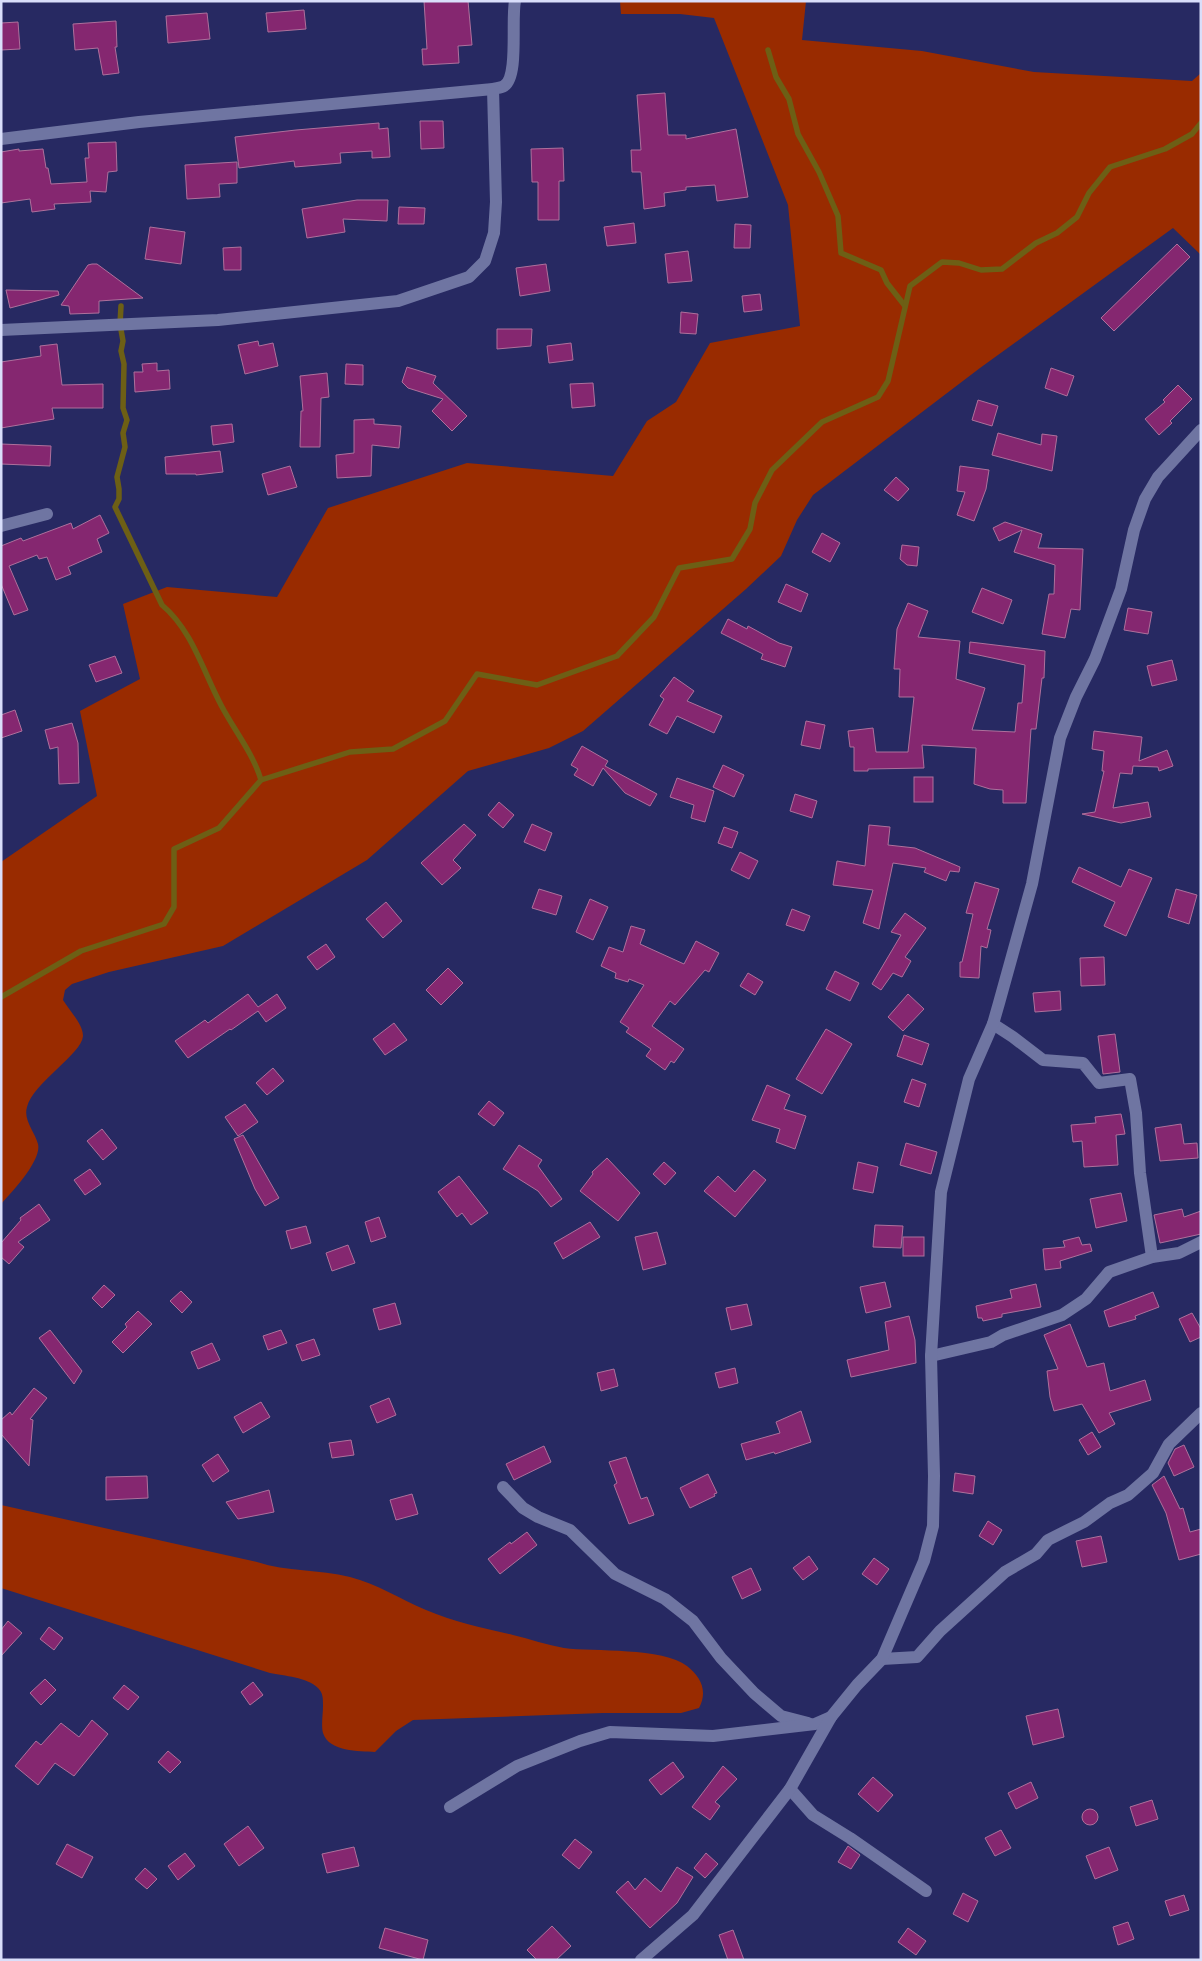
<svg xmlns="http://www.w3.org/2000/svg" width="1202" height="1961" viewBox="0 0 1202 1961" font-family="'PT Sans Narrow',sans-serif">
	<style>
		.forest { fill: #992b00 }
		.lines { fill: none; stroke-linecap: round; stroke-linejoin: round }
		.stream { stroke: #6d5f15; stroke-width: 5.5 }
		.building { fill: #852770; stroke: #ae709c }
		.minor { stroke: #6f75a2; stroke-width: 12 }
	</style>
	<rect width="100%" height="100%" fill="#272962"/>
	<g class="forest">
		<path d="M620 1H806L802 40 922 51 1034 72 1192 81 1201 73V255L1173 228 980 368 813 495 797 520 781 556 746 589 583 731 549 748 468 771 367 860 223 946 109 972 72 984 65 990 63 1000C69 1010 83 1024 83 1036 82 1054 33 1083 27 1107 23 1120 35 1132 38 1144 42 1160 12 1192 1 1204V862L97 796 80 711 140 679 123 604 167 587 277 597 328 508 467 463 613 476 647 421 676 402 710 343 800 326 788 205 714 18 680 14H621Z"/>
		<path d="M1 1505 257 1562C287 1572 319 1569 350 1577 377 1584 400 1599 426 1610 454 1622 483 1628 513 1635 530 1639 547 1645 564 1648 594 1652 663 1647 687 1666 701 1677 708 1691 699 1708L681 1713H603L413 1720 396 1731 375 1752C359 1751 329 1752 323 1733 321 1725 323 1714 323 1706 323 1698 323 1693 318 1688 307 1677 284 1676 270 1673L1 1588Z"/>
	</g>
	<g class="lines">
		<g class="stream">
			<polyline points="768,50 776,77 789,99 798,134 819,172 838,216 841,253 881,270 887,283 905,306"/>
			<path d="M121 306 120 324 123 341 121 351 124 364 123 408 127 420 123 433 125 447 117 477 119 489V499L115 507 162 605C192 630 203 671 221 705 234 730 253 753 261 780"/>
			<polyline points="1,997 81,951 164,924 174,907 174,849 219,828 261,780 350,752 393,749 445,721 477,674 537,685 617,656 654,617 679,568 732,559 750,529 755,503 772,470 822,422 878,397 888,381 910,286 942,262 959,263 981,270 1002,269 1036,243 1057,233 1077,217 1089,193 1110,167 1165,149 1192,134 1201,123"/>
		</g>
	</g>
	<g class="building">
		<polygon points="424,1 468,1 472,45 458,46 459,63 423,65 422,49 427,49"/>
		<polygon points="304,10 306,29 268,32 266,13"/>
		<polygon points="207,13 210,39 168,43 166,16"/>
		<polygon points="116,21 117,47 115,47 119,73 103,75 98,48 75,50 73,24"/>
		<polygon points="18,22 20,49 1,50 1,23"/>
		<polygon points="665,93 668,135 686,135 686,139 736,129 748,197 717,201 715,185 686,187 686,190 664,193 665,206 644,209 641,172 632,172 631,150 641,150 637,95"/>
		<polygon points="420,121 443,121 444,148 421,149"/>
		<polygon points="379,123 379,129 388,128 390,157 372,158 372,151 340,153 341,163 295,167 294,161 239,168 235,137 296,130"/>
		<polygon points="116,142 117,171 108,172 106,192 90,191 91,202 54,204 55,209 32,212 30,199 1,203 1,152 19,149 19,151 43,149 46,168 48,168 51,184 87,182 85,158 89,158 88,143"/>
		<polygon points="563,148 564,181 559,181 559,220 538,220 538,182 532,182 531,149"/>
		<polygon points="237,162 237,183 219,184 220,197 187,199 185,165"/>
		<polygon points="357,200 388,200 387,221 343,219 345,232 307,238 302,209"/>
		<polygon points="399,207 425,208 424,224 398,224"/>
		<polygon points="634,223 636,243 607,246 604,227"/>
		<polygon points="735,224 751,225 750,248 734,248"/>
		<polygon points="150,227 185,232 181,264 145,259"/>
		<polygon points="1177,244 1190,257 1114,331 1101,318"/>
		<polygon points="241,247 241,270 224,270 223,248"/>
		<polygon points="688,251 692,281 668,283 665,254"/>
		<polygon points="92,264 97,264 143,298 99,301 99,313 70,314 69,306 61,305 88,265"/>
		<polygon points="546,264 550,291 520,296 516,268"/>
		<polygon points="6,290 58,291 59,295 10,308"/>
		<polygon points="760,294 762,310 744,312 742,296"/>
		<polygon points="681,312 698,314 696,334 680,333"/>
		<polygon points="497,329 532,329 531,346 497,349"/>
		<polygon points="258,341 259,346 273,343 278,366 245,374 238,345"/>
		<polygon points="571,343 573,360 549,363 547,346"/>
		<polygon points="57,344 62,385 103,384 103,408 52,408 54,419 1,428 1,362 41,356 40,346"/>
		<polygon points="157,363 157,371 169,370 170,389 135,392 134,372 143,372 142,364"/>
		<polygon points="346,364 363,365 363,385 345,384"/>
		<polygon points="407,367 436,376 433,383 467,416 452,431 432,411 443,399 408,388 402,382"/>
		<polygon points="1051,368 1074,376 1067,396 1045,388"/>
		<polygon points="327,373 329,397 321,398 320,447 300,447 301,411 303,411 300,376"/>
		<polygon points="593,383 595,406 572,408 570,384"/>
		<polygon points="1178,385 1192,399 1170,421 1172,423 1159,435 1145,419 1165,402 1163,400"/>
		<polygon points="978,400 998,406 992,426 972,420"/>
		<polygon points="374,419 374,424 401,426 399,448 372,445 371,476 337,478 336,455 354,453 354,420"/>
		<polygon points="232,424 234,442 213,445 211,426"/>
		<polygon points="998,433 1041,445 1042,434 1057,436 1052,471 992,455"/>
		<polygon points="1,444 51,446 50,466 1,464"/>
		<polygon points="220,451 223,472 196,475 196,474 166,474 165,457"/>
		<polygon points="290,466 297,487 268,495 262,474"/>
		<polygon points="960,466 989,470 986,489 974,521 957,515 965,492 957,491"/>
		<polygon points="896,477 909,489 898,501 884,490"/>
		<polygon points="100,515 109,533 97,539 102,552 68,567 71,574 56,580 47,557 39,559 37,555 9,566 28,610 14,615 1,584 1,546 21,538 23,541 71,523 73,529"/>
		<polygon points="1005,522 1042,534 1038,548 1083,549 1080,610 1071,609 1065,638 1042,634 1049,594 1054,594 1055,565 1014,552 1022,530 999,541 993,528"/>
		<polygon points="822,533 840,543 830,562 812,552"/>
		<polygon points="902,545 919,547 917,566 907,565 900,559"/>
		<polygon points="786,584 808,594 801,612 778,602"/>
		<polygon points="982,588 1012,600 1003,624 972,612"/>
		<polygon points="908,603 928,611 918,637 960,641 956,679 985,688 972,730 1015,732 1018,703 1022,703 1025,665 969,653 970,642 1045,651 1044,678 1042,678 1036,729 1031,729 1026,803 1003,803 1003,790 990,789 974,784 976,748 922,745 924,768 868,769 868,771 854,771 854,747 850,747 848,731 873,728 876,752 908,752 914,697 899,697 900,669 894,669 897,629"/>
		<polygon points="1128,608 1152,612 1148,634 1124,630"/>
		<polygon points="728,619 747,629 748,626 779,643 792,647 785,667 761,659 763,654 721,633"/>
		<polygon points="115,656 122,673 96,682 89,665"/>
		<polygon points="1172,660 1177,680 1152,686 1147,666"/>
		<polygon points="674,677 694,691 687,701 722,716 714,733 677,716 667,734 649,725 664,699 660,696"/>
		<polygon points="15,710 22,731 1,738 1,715"/>
		<polygon points="806,721 825,725 820,749 801,745"/>
		<polygon points="72,723 78,743 79,783 59,784 58,747 50,749 45,730"/>
		<polygon points="1094,731 1142,737 1139,761 1167,750 1173,766 1159,771 1158,767 1133,766 1132,774 1120,773 1113,808 1148,802 1151,817 1121,823 1082,814 1095,812 1104,771 1102,771 1104,751 1092,749"/>
		<polygon points="582,746 608,761 605,766 657,794 650,806 625,793 603,768 593,786 574,775 578,769 571,765"/>
		<polygon points="723,765 744,775 734,797 713,787"/>
		<rect x="914" y="777" width="19" height="25"/>
		<polygon points="677,778 714,791 705,822 691,818 694,805 670,797"/>
		<polygon points="795,794 817,801 812,818 790,811"/>
		<polygon points="499,802 514,815 503,828 488,815"/>
		<polygon points="464,824 476,835 453,860 461,868 442,885 421,863"/>
		<polygon points="532,824 552,833 545,851 524,842"/>
		<polygon points="869,825 890,827 888,845 915,848 960,867 959,872 950,871 946,881 924,872 926,868 893,863 879,929 863,923 873,890 833,885 837,861 865,866"/>
		<polygon points="724,827 738,832 732,848 718,843"/>
		<polygon points="740,852 758,861 749,879 731,870"/>
		<polygon points="1079,867 1121,887 1129,869 1152,878 1126,936 1104,926 1115,902 1072,882"/>
		<polygon points="975,882 999,889 987,929 991,930 987,948 981,946 979,978 960,977 960,962 962,962 973,914 966,913"/>
		<polygon points="539,889 562,896 556,915 532,908"/>
		<polygon points="1176,889 1197,895 1189,924 1168,917"/>
		<polygon points="590,899 608,907 593,940 576,932"/>
		<polygon points="386,902 402,921 383,938 366,919"/>
		<polygon points="792,909 810,916 804,931 786,925"/>
		<polygon points="905,913 926,928 905,957 911,961 902,977 893,973 881,990 872,984 901,935 891,932"/>
		<polygon points="631,926 645,930 640,944 684,964 696,941 719,953 709,972 705,970 675,1005 670,1001 652,1026 684,1049 674,1063 671,1061 665,1070 646,1056 651,1049 626,1032 629,1028 620,1022 644,985 629,979 628,982 615,978 616,973 601,966 609,947 623,952"/>
		<polygon points="326,944 335,957 317,970 307,957"/>
		<polygon points="1104,957 1105,985 1081,986 1080,958"/>
		<polygon points="448,968 463,983 441,1005 426,990"/>
		<polygon points="835,971 859,983 850,1001 826,989"/>
		<polygon points="748,973 763,982 755,995 740,986"/>
		<polygon points="1060,991 1061,1010 1035,1012 1033,993"/>
		<polygon points="248,994 258,1007 277,994 286,1008 266,1022 258,1011 231,1030 230,1029 188,1058 175,1041 205,1020 208,1023"/>
		<polygon points="908,994 924,1009 903,1031 888,1017"/>
		<polygon points="394,1023 407,1040 385,1055 373,1039"/>
		<polygon points="826,1029 852,1044 822,1094 796,1079"/>
		<polygon points="1115,1034 1120,1072 1103,1074 1098,1036"/>
		<polygon points="904,1035 929,1044 922,1065 897,1056"/>
		<polygon points="273,1068 284,1081 267,1095 256,1083"/>
		<polygon points="912,1079 926,1084 919,1107 904,1102"/>
		<polygon points="767,1085 790,1095 784,1109 806,1116 795,1149 776,1142 780,1129 752,1120"/>
		<polygon points="489,1101 504,1113 494,1126 478,1114"/>
		<polygon points="245,1104 258,1122 238,1136 225,1117"/>
		<polygon points="1121,1114 1125,1134 1116,1135 1118,1165 1084,1167 1082,1141 1073,1142 1071,1125 1096,1123 1095,1117"/>
		<polygon points="1181,1124 1184,1144 1197,1143 1198,1158 1160,1161 1155,1128"/>
		<polygon points="102,1129 117,1148 103,1160 87,1141"/>
		<polygon points="243,1135 279,1198 265,1206 255,1189 234,1139"/>
		<polygon points="906,1143 937,1152 931,1174 900,1165"/>
		<polygon points="519,1145 542,1160 538,1166 562,1199 551,1207 538,1191 503,1169"/>
		<polygon points="607,1158 640,1193 618,1221 580,1191 593,1174 592,1172"/>
		<polygon points="664,1162 676,1173 665,1185 653,1174"/>
		<polygon points="858,1162 878,1167 873,1193 853,1189"/>
		<polygon points="90,1169 101,1184 85,1195 74,1180"/>
		<polygon points="754,1170 766,1180 735,1217 704,1191 718,1176 735,1192"/>
		<polygon points="459,1176 488,1213 471,1225 462,1213 457,1217 438,1192"/>
		<polygon points="1121,1193 1127,1221 1096,1228 1090,1199"/>
		<polygon points="39,1204 50,1220 18,1242 24,1247 9,1264 1,1257 1,1243 21,1220 20,1218"/>
		<polygon points="1182,1209 1184,1217 1201,1211 1201,1234 1160,1243 1154,1215"/>
		<polygon points="379,1217 386,1237 371,1242 365,1222"/>
		<polygon points="590,1222 600,1237 563,1259 554,1243"/>
		<polygon points="875,1225 903,1226 901,1248 873,1247"/>
		<polygon points="306,1226 311,1243 291,1249 286,1231"/>
		<polygon points="657,1232 666,1264 643,1270 635,1237"/>
		<rect x="903" y="1237" width="21" height="19"/>
		<polygon points="1079,1237 1082,1245 1090,1244 1092,1251 1060,1261 1061,1268 1045,1270 1043,1249 1065,1247 1063,1241"/>
		<polygon points="348,1245 355,1263 332,1271 326,1253"/>
		<polygon points="885,1282 891,1307 866,1313 860,1287"/>
		<polygon points="1036,1284 1041,1307 1002,1314 1002,1317 983,1321 982,1318 978,1318 976,1306 1012,1298 1010,1290"/>
		<polygon points="104,1285 115,1295 102,1308 92,1298"/>
		<polygon points="181,1291 192,1302 182,1313 170,1301"/>
		<polygon points="1153,1292 1159,1307 1135,1316 1136,1319 1109,1327 1104,1311"/>
		<polygon points="395,1303 401,1324 379,1330 373,1309"/>
		<polygon points="747,1304 752,1325 731,1330 726,1308"/>
		<polygon points="138,1311 152,1324 123,1353 112,1342 127,1327 125,1324"/>
		<polygon points="1192,1313 1201,1329 1201,1337 1190,1342 1179,1319"/>
		<polygon points="909,1316 915,1340 916,1363 851,1377 847,1360 889,1350 885,1322"/>
		<polygon points="1070,1324 1087,1367 1104,1363 1110,1391 1145,1380 1151,1400 1109,1413 1115,1424 1099,1433 1082,1404 1054,1411 1050,1397 1047,1371 1058,1369 1044,1335"/>
		<polygon points="50,1330 82,1371 74,1384 39,1338"/>
		<polygon points="281,1330 287,1343 268,1350 263,1336"/>
		<polygon points="314,1339 320,1355 302,1361 296,1345"/>
		<polygon points="212,1343 220,1360 198,1369 191,1352"/>
		<polygon points="735,1368 738,1383 719,1388 715,1373"/>
		<polygon points="614,1369 618,1386 601,1391 597,1373"/>
		<polygon points="34,1388 47,1398 30,1419 33,1420 29,1466 1,1434 1,1420 10,1412 12,1415"/>
		<polygon points="389,1398 396,1415 377,1423 370,1406"/>
		<polygon points="261,1402 270,1417 243,1433 234,1417"/>
		<polygon points="801,1411 811,1442 775,1454 774,1452 746,1460 741,1444 780,1433 776,1422"/>
		<polygon points="1092,1432 1101,1447 1088,1455 1079,1440"/>
		<polygon points="351,1440 354,1455 332,1458 329,1443"/>
		<polygon points="1184,1445 1194,1467 1174,1476 1168,1463 1175,1449"/>
		<polygon points="544,1446 551,1462 514,1480 506,1464"/>
		<polygon points="218,1454 229,1471 213,1482 202,1465"/>
		<polygon points="626,1457 641,1499 647,1497 654,1515 629,1524 614,1485 617,1483 609,1462"/>
		<polygon points="955,1473 975,1476 973,1494 953,1491"/>
		<polygon points="708,1474 717,1493 714,1494 715,1496 690,1508 680,1488"/>
		<polygon points="147,1476 148,1498 106,1500 106,1477"/>
		<polygon points="1164,1476 1180,1509 1183,1508 1190,1532 1201,1529 1201,1554 1179,1560 1166,1513 1152,1485"/>
		<polygon points="269,1490 274,1512 238,1519 226,1502"/>
		<polygon points="412,1494 418,1514 396,1520 390,1500"/>
		<polygon points="988,1521 1002,1530 993,1545 979,1536"/>
		<polygon points="527,1532 537,1545 500,1574 488,1559 510,1542 511,1544"/>
		<polygon points="1101,1536 1107,1562 1082,1567 1076,1541"/>
		<polygon points="809,1556 818,1569 803,1580 793,1568"/>
		<polygon points="874,1558 889,1569 877,1585 862,1574"/>
		<polygon points="751,1568 761,1590 742,1599 732,1577"/>
		<polygon points="8,1621 22,1633 1,1656 1,1630"/>
		<polygon points="49,1627 63,1638 54,1650 40,1639"/>
		<polygon points="45,1679 56,1690 41,1705 30,1693"/>
		<polygon points="253,1682 263,1695 250,1705 241,1692"/>
		<polygon points="124,1685 139,1697 128,1710 113,1698"/>
		<polygon points="1058,1709 1064,1737 1033,1745 1026,1716"/>
		<polygon points="92,1720 108,1734 74,1776 55,1763 38,1785 15,1766 36,1741 41,1745 61,1723 79,1737"/>
		<polygon points="168,1751 181,1762 170,1773 158,1762"/>
		<polygon points="673,1762 684,1777 661,1795 649,1780"/>
		<polygon points="723,1766 737,1779 715,1802 720,1806 710,1820 692,1807"/>
		<polygon points="873,1777 893,1795 878,1812 858,1794"/>
		<polygon points="1031,1782 1038,1798 1016,1809 1008,1793"/>
		<polygon points="1152,1800 1158,1819 1136,1826 1130,1807"/>
		<circle cx="1090" cy="1817" r="8"/>
		<polygon points="248,1826 264,1848 239,1866 224,1844"/>
		<polygon points="1001,1830 1011,1848 995,1856 985,1838"/>
		<polygon points="575,1839 592,1852 579,1869 562,1855"/>
		<polygon points="67,1844 93,1857 82,1878 56,1864"/>
		<polygon points="848,1846 860,1855 851,1869 838,1862"/>
		<polygon points="354,1847 359,1866 327,1873 322,1854"/>
		<polygon points="1109,1847 1118,1870 1095,1879 1086,1856"/>
		<polygon points="185,1853 195,1866 178,1880 168,1866"/>
		<polygon points="706,1853 718,1864 705,1878 694,1868"/>
		<polygon points="677,1867 693,1877 677,1903 650,1928 616,1892 628,1881 635,1890 645,1878 661,1892"/>
		<polygon points="145,1868 157,1879 147,1889 135,1879"/>
		<polygon points="963,1893 978,1901 968,1922 953,1914"/>
		<polygon points="1184,1895 1189,1910 1170,1916 1165,1901"/>
		<polygon points="1128,1922 1134,1939 1118,1945 1113,1927"/>
		<polygon points="552,1926 571,1946 556,1960 537,1960 527,1950"/>
		<polygon points="385,1928 428,1940 423,1960 379,1948"/>
		<polygon points="908,1928 926,1941 916,1955 898,1942"/>
		<polygon points="733,1930 744,1960 728,1960 719,1935"/>
	</g>
	<g class="lines">
		<g class="minor">
			<path d="M1 139 139 122 493 89C496 88 501 88 504 86 519 77 511 20 515 1"/>
			<polyline points="1,330 218,320 398,301 469,277 485,261 494,233 496,202 493,89"/>
			<polyline points="1,526 47,514"/>
			<polyline points="993,1024 1013,1037 1043,1060 1083,1063 1099,1083 1130,1079 1136,1113 1140,1173 1152,1257"/>
			<polyline points="931,1356 991,1342 1003,1335 1062,1315 1086,1299 1109,1272 1152,1257 1179,1253 1201,1242"/>
			<polyline points="503,1487 523,1508 538,1517 570,1530 615,1574 665,1599 693,1621 721,1658 754,1693 781,1716 808,1723"/>
			<polyline points="882,1659 917,1657 940,1631 1005,1572 1036,1554 1048,1540 1084,1522 1110,1503 1128,1495 1153,1473 1169,1444 1201,1413"/>
			<polyline points="790,1789 813,1815 850,1838 926,1891"/>
			<polyline points="450,1807 517,1766 580,1741 610,1732 713,1736 815,1724 831,1717"/>
			<polyline points="641,1960 693,1915 790,1789 831,1717 857,1685 882,1659 924,1561 933,1526 934,1476 931,1356 941,1192 969,1079 993,1024 999,1003 1032,884 1060,738 1076,697 1095,659 1121,589 1134,530 1145,499 1158,477 1201,430"/>
		</g>
	</g>
	<rect width="1202" height="1961" fill="none" stroke="#d9defa" stroke-width="5"/>
</svg>
